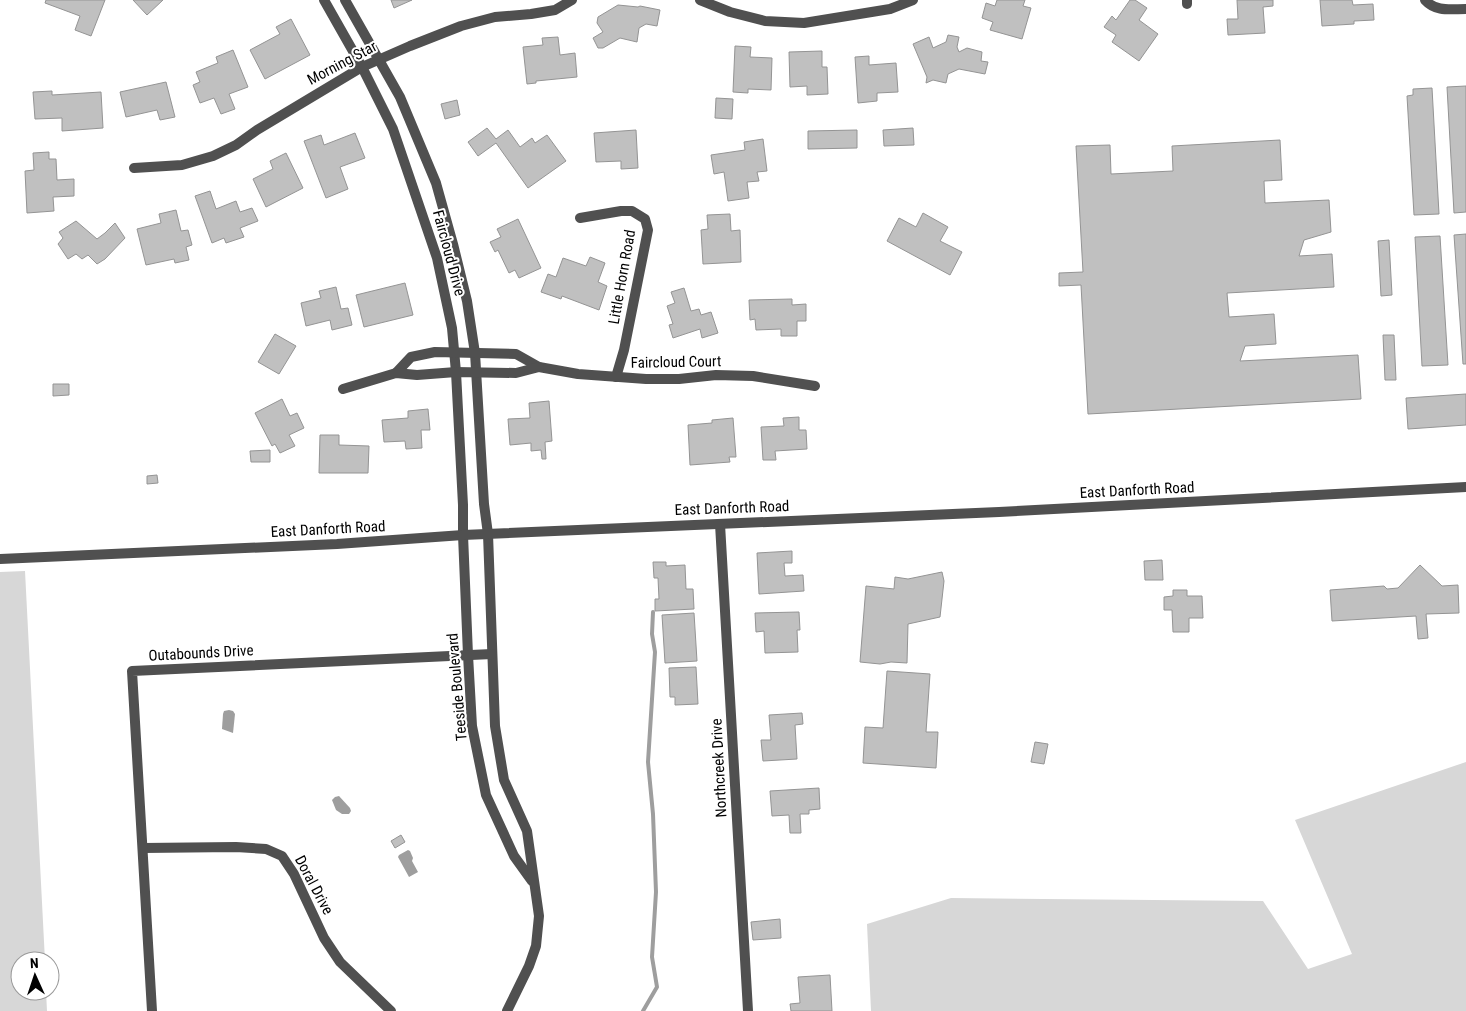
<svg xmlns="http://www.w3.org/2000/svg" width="1466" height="1011" viewBox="0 0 1466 1011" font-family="'Roboto Condensed',sans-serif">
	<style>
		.green { fill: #d7d7d7 }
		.water { fill: #9e9e9e }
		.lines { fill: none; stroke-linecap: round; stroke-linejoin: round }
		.stream { stroke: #9e9e9e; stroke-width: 4 }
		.building { fill: #c0c0c0; stroke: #949494 }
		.minor { stroke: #505050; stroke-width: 10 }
		.tertiary { stroke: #505050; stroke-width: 10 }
		.labels { text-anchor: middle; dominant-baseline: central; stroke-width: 4; stroke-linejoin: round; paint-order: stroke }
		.street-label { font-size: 15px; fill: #000; stroke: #fff }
	</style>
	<rect width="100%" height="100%" fill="#fff"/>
	<g class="green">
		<polygon points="25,571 45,961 20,961 20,991 46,991 47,1011 0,1011 0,572"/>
		<polygon points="1466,762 1466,1011 871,1011 867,924 951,898 1263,901 1308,969 1352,954 1295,820"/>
	</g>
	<g class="water">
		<polygon points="229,710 233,711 235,714 233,733 222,729 223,714 224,711"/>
		<polygon points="339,796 350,808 351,811 349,814 342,814 336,810 332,800 335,797"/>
		<polygon points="408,850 410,851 413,858 412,861 418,872 409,877 398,857 399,855"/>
	</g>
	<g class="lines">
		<polyline class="stream" points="643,1011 657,987 652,957 656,892 653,814 648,762 655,652 652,634 653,612"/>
	</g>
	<g class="building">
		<polygon points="46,0 105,0 91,36 75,30 80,16 45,3"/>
		<polygon points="133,0 163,0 147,15"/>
		<polygon points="391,0 412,0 394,8"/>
		<polygon points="997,0 1025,0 1023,6 1031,8 1022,39 990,30 993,22 982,18 986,3 995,6"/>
		<polygon points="1130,0 1135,0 1147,8 1139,20 1158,34 1139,61 1112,42 1116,35 1104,27 1112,16 1116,20"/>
		<polygon points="1237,0 1273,0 1273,6 1263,7 1265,33 1228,35 1227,19 1238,19"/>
		<polygon points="1320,0 1352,0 1353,5 1373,4 1374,20 1354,21 1354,24 1322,26"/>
		<polygon points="618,5 638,7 640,6 660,10 657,26 646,24 639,28 637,42 620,38 603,48 598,48 593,38 603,32 597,23 598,17"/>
		<polygon points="291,19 310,55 265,79 250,50 280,34 276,27"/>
		<polygon points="948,35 959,37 957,47 959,52 967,48 982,52 981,61 988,62 985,74 959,69 948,74 946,83 933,80 926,83 927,77 913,44 929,37 933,48 946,42"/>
		<polygon points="558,37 560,55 575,53 577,77 536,81 536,83 527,84 523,47 543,45 542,38"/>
		<polygon points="735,46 751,47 750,57 772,58 771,90 748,89 748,93 733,92"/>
		<polygon points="233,50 248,87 229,94 235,109 221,114 214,98 200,103 193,85 200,82 196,72 218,63 216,57"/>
		<polygon points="822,51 822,67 827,67 828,94 807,95 807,86 790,87 789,52"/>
		<polygon points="869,56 869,65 896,63 898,92 877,93 877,101 858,103 855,57"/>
		<polygon points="166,82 175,117 160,120 157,110 126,117 120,92"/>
		<polygon points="1466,86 1466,212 1454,213 1447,87"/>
		<polygon points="1432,88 1439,214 1414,215 1407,96 1413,95 1413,89"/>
		<polygon points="52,91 52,95 101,92 103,128 62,131 62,118 35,119 33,92"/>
		<polygon points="716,98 733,99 732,119 715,118"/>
		<polygon points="457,100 460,115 445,119 441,104"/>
		<polygon points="487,128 496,139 508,130 520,147 532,138 535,143 547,135 566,161 528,188 496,143 478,156 468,142"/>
		<polygon points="913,128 914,145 884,146 883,130"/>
		<polygon points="636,130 638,168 621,169 621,161 596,162 594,133"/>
		<polygon points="857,130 857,148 808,149 808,131"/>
		<polygon points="355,133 365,158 340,167 348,189 326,198 304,141 321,135 324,145"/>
		<polygon points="763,139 767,171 757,172 759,181 747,182 749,198 728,201 724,172 714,174 711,155 745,150 744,142"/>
		<polygon points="1280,140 1282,180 1264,181 1265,203 1329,200 1331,232 1304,240 1299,256 1332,254 1334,287 1227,293 1229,317 1274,314 1276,344 1245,346 1240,361 1358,355 1361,399 1088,414 1081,285 1059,286 1059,273 1083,272 1076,146 1110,145 1111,174 1173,171 1172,146"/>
		<polygon points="49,152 49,159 56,159 57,180 74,179 74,196 53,197 54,211 27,213 25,171 34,170 33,153"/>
		<polygon points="286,153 303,188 266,207 253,179 273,169 270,161"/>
		<polygon points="210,191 216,209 236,201 240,212 252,208 258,221 240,228 244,237 226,243 224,238 212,243 195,196"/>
		<polygon points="176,210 181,231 188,230 192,245 186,247 189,260 175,263 174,259 146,265 137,229 161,223 159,214"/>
		<polygon points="923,213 948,227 940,241 962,252 950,275 887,241 899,218 916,227"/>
		<polygon points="730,214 731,231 740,230 741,262 703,264 701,230 708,229 707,215"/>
		<polygon points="518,219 541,268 519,278 515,270 509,273 498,250 495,252 490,242 501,237 497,229"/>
		<polygon points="76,221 97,239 105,233 115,223 125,238 105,259 97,264 88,255 82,259 76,254 68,259 58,244 63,238 59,232"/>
		<polygon points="1466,234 1466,364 1463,364 1454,235"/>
		<polygon points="1440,236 1448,365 1422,366 1415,237"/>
		<polygon points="1389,240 1392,295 1381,296 1378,241"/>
		<polygon points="590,257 605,263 598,282 607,286 599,310 562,296 561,299 541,292 548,274 556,277 563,258 586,266"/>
		<polygon points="405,283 413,315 364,327 356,295"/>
		<polygon points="336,287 341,309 348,308 352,325 332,330 330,320 306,326 301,303 321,298 319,291"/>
		<polygon points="684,288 691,311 699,309 701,315 711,312 718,333 702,338 700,329 673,338 669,325 673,324 667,306 675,303 671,292"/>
		<polygon points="792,299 792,305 806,304 806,321 797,321 797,336 781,336 781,329 756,330 755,319 750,320 749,300"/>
		<polygon points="275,334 296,346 279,374 258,362"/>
		<polygon points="1383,335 1394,335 1396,380 1385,380"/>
		<polygon points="53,384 69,384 69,395 53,396"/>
		<polygon points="1466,394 1466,425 1408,429 1406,398"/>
		<polygon points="282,399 290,416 297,413 304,428 289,435 295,446 280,453 275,444 272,446 255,413"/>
		<polygon points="549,401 552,441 545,442 546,459 542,459 541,450 531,451 531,443 510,445 508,419 530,418 529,403"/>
		<polygon points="428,409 430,430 421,430 422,448 406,449 405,441 384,442 382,420 408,418 408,411"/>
		<polygon points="799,417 799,430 806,430 807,449 775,451 776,460 763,460 761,427 784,426 783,418"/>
		<polygon points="733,418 736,457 729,457 730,462 690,465 688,425 712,423 712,420"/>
		<polygon points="320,435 339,435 339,445 369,446 368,473 319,473"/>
		<polygon points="270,450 270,462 251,462 250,451"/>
		<polygon points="157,475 158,483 147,484 147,476"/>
		<polygon points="792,551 792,563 784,563 785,576 803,575 804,591 759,594 757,553"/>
		<polygon points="1162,560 1163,580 1145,580 1144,561"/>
		<polygon points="653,562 666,562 666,566 685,565 686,589 693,589 694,609 655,611 655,599 659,599 658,578 654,578"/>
		<polygon points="1420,565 1442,586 1458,585 1459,613 1426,614 1428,638 1418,639 1416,616 1332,621 1330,590 1384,586 1387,589 1398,588"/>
		<polygon points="942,572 944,581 940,617 908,624 907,663 891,662 880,664 860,662 866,586 894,589 895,577 908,579"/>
		<polygon points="1173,590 1187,590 1187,596 1202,596 1203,618 1189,618 1189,632 1173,632 1172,610 1164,610 1164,597 1173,596"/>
		<polygon points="799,612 800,630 797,630 798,652 765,653 764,631 756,632 755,613"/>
		<polygon points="694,613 697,661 665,663 662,615"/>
		<polygon points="696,667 698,704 675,705 675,697 670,697 669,668"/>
		<polygon points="887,671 930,674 926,732 938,732 936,768 863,763 865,727 883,728"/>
		<polygon points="802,713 803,724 795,725 797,759 763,761 761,740 771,740 769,715"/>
		<polygon points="1035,742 1048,744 1044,764 1031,762"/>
		<polygon points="819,788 820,809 809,810 809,814 800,814 801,833 790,833 789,815 772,816 770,791"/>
		<polygon points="401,835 405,842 395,848 391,841"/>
		<polygon points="780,919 781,938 753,940 751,922"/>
		<polygon points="830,975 832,1011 791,1011 790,1004 800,1003 798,977"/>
	</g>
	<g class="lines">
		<g class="minor">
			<polyline points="324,0 362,67 393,129 437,258 452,328 456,372 463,505 463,535 468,655 472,726 486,795 514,856 532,881"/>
			<polyline points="345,0 400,97 436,183 453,244 467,301 475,353 484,504 488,534 495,726 504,780 527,831 539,916 536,946 529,966 507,1011"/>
			<polyline points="700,0 730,12 765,21 804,23 890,9 913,0"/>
			<polyline points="1187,0 1187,4"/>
			<path d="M1425 0C1436 12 1450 9 1466 9"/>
			<polyline points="134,168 182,165 213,156 236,145 257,130 362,67 410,46 461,26 495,17 531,14 555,10 572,0"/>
			<polyline points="580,218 621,211 632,211 645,219 648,230 624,350 616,377"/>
			<polyline points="396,373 411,357 435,352 516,354 539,367 578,374 646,379 679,379 716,375 753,376 815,386"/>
			<polyline points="343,389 396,373 417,375 456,372 516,373 539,367"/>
			<polyline points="720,524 748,1011"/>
			<polyline points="143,848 236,847 266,849 282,856 294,874 324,938 340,962 391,1011"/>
			<polyline points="152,1011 132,671 492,654"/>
		</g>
		<polyline class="tertiary" points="0,559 337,544 463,535 999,512 1466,487"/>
	</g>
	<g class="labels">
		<g class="street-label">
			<text transform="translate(342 63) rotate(-28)">Morning Star</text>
			<text transform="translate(449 253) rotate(75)">Faircloud Drive</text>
			<text transform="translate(622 277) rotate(-80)">Little Horn Road</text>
			<text transform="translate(676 362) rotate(-1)">Faircloud Court</text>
			<text transform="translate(1137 490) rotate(-3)">East Danforth Road</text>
			<text transform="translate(732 508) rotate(-2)">East Danforth Road</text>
			<text transform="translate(328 529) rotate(-3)">East Danforth Road</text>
			<text transform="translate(201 653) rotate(-3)">Outabounds Drive</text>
			<text transform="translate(457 687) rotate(-95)">Teeside Boulevard</text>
			<text transform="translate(719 768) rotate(-93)">Northcreek Drive</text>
			<text transform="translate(314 885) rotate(62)">Doral Drive</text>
		</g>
	</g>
	<g transform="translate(35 976) rotate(357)"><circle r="24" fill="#ffffff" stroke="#999999"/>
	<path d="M0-4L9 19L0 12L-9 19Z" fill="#000000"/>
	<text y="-8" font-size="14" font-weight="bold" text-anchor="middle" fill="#000000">N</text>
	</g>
</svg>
